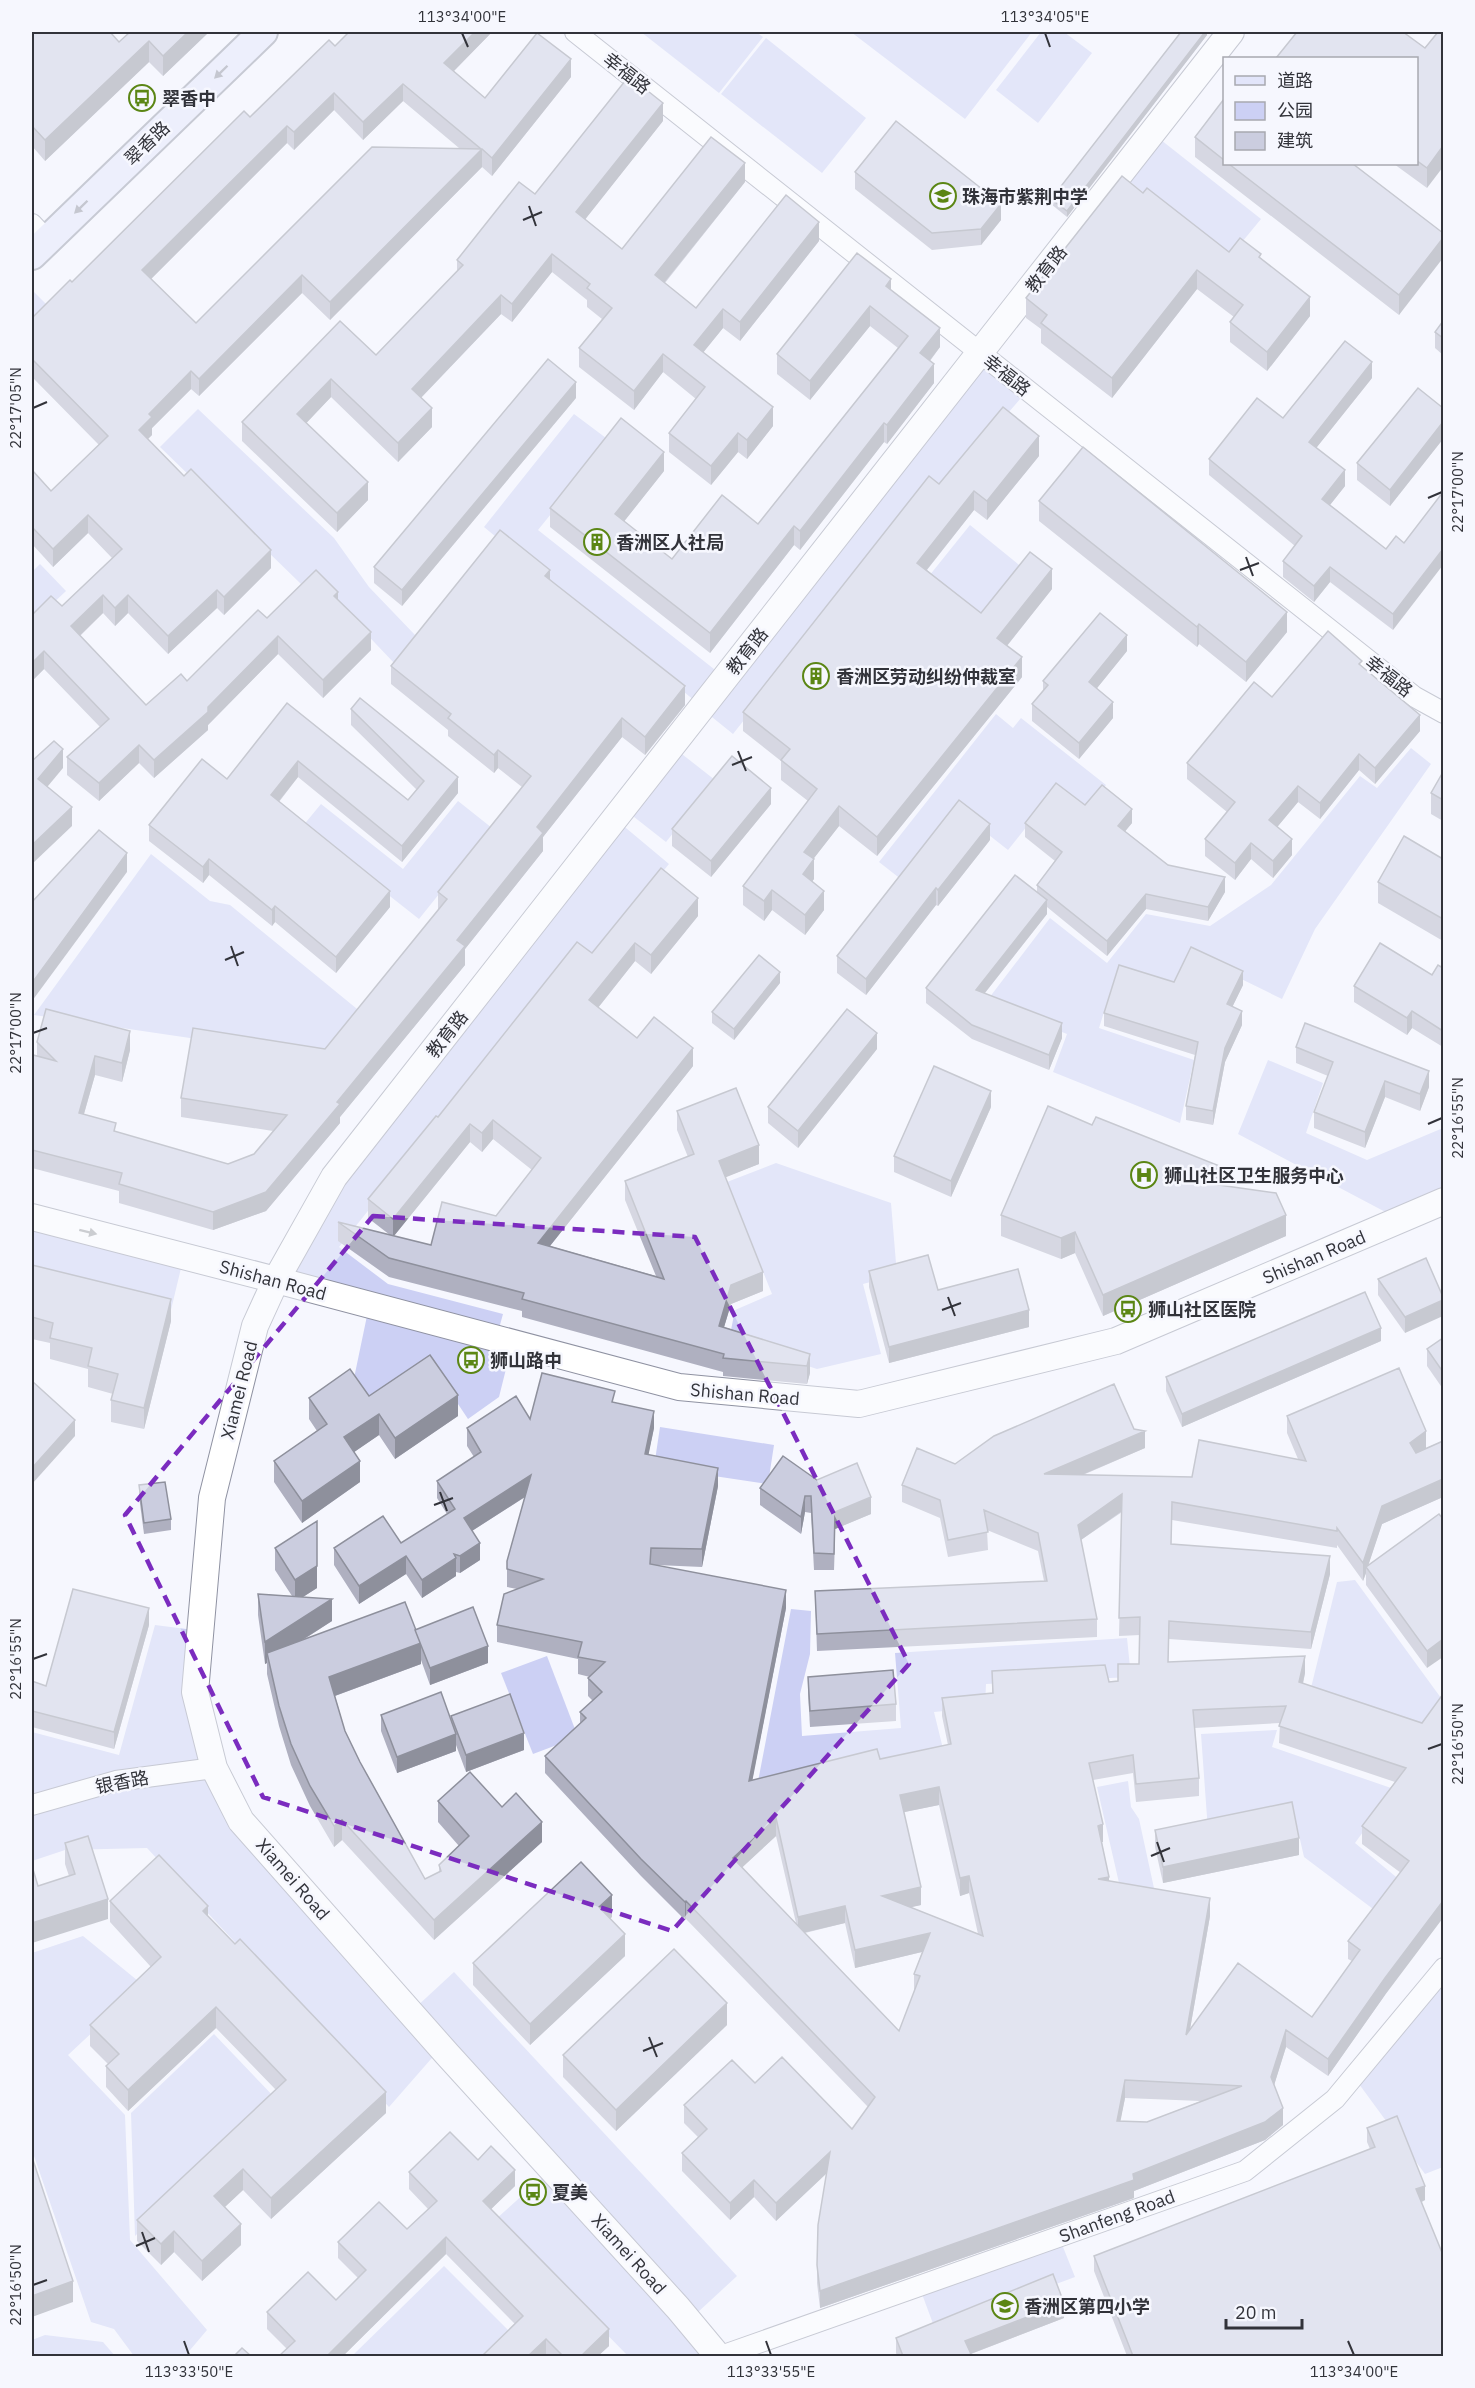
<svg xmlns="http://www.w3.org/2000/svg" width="1475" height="2388" viewBox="0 0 1475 2388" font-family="'IBM Plex Sans','Noto Sans SC',sans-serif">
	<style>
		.green { fill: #ccd0f4 }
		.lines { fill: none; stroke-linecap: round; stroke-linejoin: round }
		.minor-casing { stroke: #8f92a2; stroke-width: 22 }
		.tertiary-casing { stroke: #8f92a2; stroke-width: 28 }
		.secondary-casing { stroke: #8f92a2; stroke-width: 32 }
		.minor { stroke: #fff; stroke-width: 20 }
		.tertiary { stroke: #fff; stroke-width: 26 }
		.secondary { stroke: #e2e5fa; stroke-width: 28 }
		.wall { fill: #afb0c0; fill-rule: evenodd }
		.shaded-wall { fill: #8e909c }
		.building { fill: #cbcddf; stroke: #8e909c; stroke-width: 1.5; fill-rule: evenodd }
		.oneway { fill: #8a8c9a }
		.oneway2 { fill: #98999c }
		.marked { fill: none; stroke: #7b2cbf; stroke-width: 4.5; stroke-dasharray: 12 8; stroke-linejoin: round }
		.ticks { fill: none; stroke: #32333a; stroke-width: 2 }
		.labels { text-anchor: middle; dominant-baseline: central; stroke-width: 5; stroke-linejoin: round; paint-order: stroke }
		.street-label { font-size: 18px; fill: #32333a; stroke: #f6f7fe }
		.poi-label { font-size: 18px; font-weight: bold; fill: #32333a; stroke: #f6f7fe; text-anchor: start }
		.neatline { fill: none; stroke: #32333a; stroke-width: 2 }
		.ticks-label { font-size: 15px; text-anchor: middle; fill: #32333a }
	</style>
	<rect width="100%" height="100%" fill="#f6f7fe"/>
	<g class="green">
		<polygon points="641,32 756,32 763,37 719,93"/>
		<polygon points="851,32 1032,32 965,119"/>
		<polygon points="1041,32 1064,32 1092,53 1038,123 996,90"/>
		<polygon points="766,38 866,118 822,173 721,94"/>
		<polygon points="1161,140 1261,219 1228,259 1129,181"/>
		<polygon points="32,290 52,310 32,330"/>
		<polygon points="981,366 1021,398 946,484 924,492 733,734 707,713"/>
		<polygon points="198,409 334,538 369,587 416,636 395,664 318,583 301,584 160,447"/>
		<polygon points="574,414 610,441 538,530 719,673 695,701 484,527"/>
		<polygon points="970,525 1024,569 979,624 925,581"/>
		<polygon points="40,564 66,591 32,623 32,572"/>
		<polygon points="996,714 1013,728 1021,718 1106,785 1083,815 1054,792 1008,850 957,810 902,880 879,862"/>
		<polygon points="1411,748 1431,764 1315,929 1282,999 1188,953 1169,992 1116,974 1099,1028 1194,1060 1180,1123 1053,1072 1067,1034 986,1002 1050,918 1107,963 1146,914 1210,926 1271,885 1360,776 1377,788"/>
		<polygon points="678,751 715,780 666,842 629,813"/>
		<polygon points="458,801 492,828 419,919 302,827 321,804 403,869"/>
		<polygon points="620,823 669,864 590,961 576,951 339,1247 388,1284 503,1314 498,1332 285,1277 339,1182"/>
		<polygon points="151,854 210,901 230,905 362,1013 326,1058 34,1015"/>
		<polygon points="1268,1060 1323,1083 1306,1133 1367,1160 1443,1128 1443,1193 1393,1216 1238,1134"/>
		<polygon points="776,1163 891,1203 897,1275 863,1284 881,1354 817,1369 729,1340 735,1310 772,1294 727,1182"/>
		<polygon points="32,1228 182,1264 170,1314 32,1281"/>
		<polygon points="368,1311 511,1349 499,1397 468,1419 432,1365 370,1410 353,1383"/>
		<polygon points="660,1427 774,1445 768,1484 654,1467"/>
		<polygon points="1355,1580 1441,1698 1418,1731 1309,1696 1337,1582"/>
		<polygon points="791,1609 811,1611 810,1654 800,1694 802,1736 901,1728 895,1653 1127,1638 1131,1677 986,1684 985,1707 934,1712 945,1757 756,1792"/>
		<polygon points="155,1625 194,1630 207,1763 32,1796 32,1732 119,1755"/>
		<polygon points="547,1656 578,1737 533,1754 501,1673"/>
		<polygon points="1277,1730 1272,1747 1394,1789 1355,1843 1401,1881 1377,1912 1304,1857 1294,1813 1208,1831 1201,1734"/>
		<polygon points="212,1775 438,2051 389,2107 147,1848 65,1850 32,1861 32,1811 112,1787"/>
		<polygon points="1128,1781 1131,1807 1139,1819 1157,1902 1122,1896 1097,1787"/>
		<polygon points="83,1936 143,1985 68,2055 125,2115 130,2240 207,2330 185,2356 134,2356 114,2329 91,2322 32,2150 32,1953"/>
		<polygon points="454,1972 737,2276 697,2313 414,2009"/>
		<polygon points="1443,1978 1443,2167 1425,2174 1359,2084"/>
		<polygon points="214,2034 278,2101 135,2236 131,2113"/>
		<polygon points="546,2174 644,2284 702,2356 628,2356 495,2220"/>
		<polygon points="1061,2242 1075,2277 935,2329 922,2294"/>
		<polygon points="444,2266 512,2334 489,2356 352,2356"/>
		<polygon points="45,2335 103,2342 115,2356 32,2356 32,2340"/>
	</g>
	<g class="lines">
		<defs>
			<g id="minor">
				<polyline points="575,32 1415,697 1444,713"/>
				<polyline points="32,224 47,240"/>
				<polyline points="32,1805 116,1781 214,1768"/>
				<polyline points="721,2356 1245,2171 1335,2099 1444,1968"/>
			</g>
			<g id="tertiary">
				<polyline points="32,1217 276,1280 679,1387 859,1404 1116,1341 1444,1201"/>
				<polyline points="718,2356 678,2308 447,2054 241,1821 214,1768 195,1692 212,1498 255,1326 276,1280 334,1177 1231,32"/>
			</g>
			<polyline id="secondary" points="32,255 263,32"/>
		</defs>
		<use href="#minor" class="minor-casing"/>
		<use href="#tertiary" class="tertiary-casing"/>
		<use href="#secondary" class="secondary-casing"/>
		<use href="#minor" class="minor"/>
		<use href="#tertiary" class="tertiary"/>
		<use href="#secondary" class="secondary"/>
	</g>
	<g class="wall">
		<polygon points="32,32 119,42 130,32 209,32 163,76 149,62 45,161 32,146"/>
		<path d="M349 32H492L454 71 485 98 571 77 492 176 482 167 330 320 302 293 199 396 191 389 152 428V435L147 439 271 568 224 615 217 608 168 654 128 613 115 626 103 613 80 636 146 705 187 681 267 618 338 600 371 650 323 698 278 654 208 725V730L154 778 139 763 99 801 67 775V757L100 727 44 669 32 681V615L62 606 112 558 88 533 53 567 32 544V470L51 491 99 445 34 379 32 381V318L72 282 250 117 335 46ZM403 101 459 148 196 323 151 279 287 143 294 150 334 110 363 140Z"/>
		<polygon points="1207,32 1207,35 1067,217 1051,204 1051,199"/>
		<polygon points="1438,32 1427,188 1394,164 1416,164 1416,58"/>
		<polygon points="1224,99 1224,164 1353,164 1443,233 1399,315 1195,157 1195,137"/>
		<polygon points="663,121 585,219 622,249 745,182 665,283 696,308 819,241 740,341 723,328 703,352 773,426 747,459 738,452 711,485 669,452 669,433 696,399 663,372 634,410 579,367 579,348 602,319 587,307 587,300 552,272 512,322 501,314 421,398 432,427 398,462 331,397 306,423 368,500 337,532 242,441 242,422 376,355 457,271 457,260 535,194"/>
		<polygon points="855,172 1001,220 981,245 932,250 855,189"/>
		<polygon points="1143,193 1229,252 1261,258 1310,316 1267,371 1230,342 1230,322 1234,317 1197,289 1112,398 1041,343 1041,329 1026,318 1026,298"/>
		<polygon points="891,290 940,347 930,361 934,383 887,444 884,442 800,550 794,545 710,653 550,527 550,508 664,471 624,521 672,559 758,524 898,348 870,326 810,400 777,374 777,354"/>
		<polygon points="1443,321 1443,355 1435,348 1435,332"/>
		<polygon points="1372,378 1316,448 1345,486 1330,505 1386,549 1396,536 1393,630 1330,582 1314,602 1283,577 1283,561 1295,546 1209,475 1209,459 1283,418"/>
		<polygon points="576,398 402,606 374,583 374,567"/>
		<polygon points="1443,408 1443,439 1390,506 1357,480 1357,463"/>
		<polygon points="1039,456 987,520 974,510 927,570 981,613 1052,589 1007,646 1022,677 877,856 839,826 813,859 814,879 812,881 824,910 805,935 772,910 764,921 743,905 743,886 808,801 781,780 781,761 743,731 743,712 939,484"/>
		<polygon points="1039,501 1287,632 1246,682 1199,644 1197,647 1039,521"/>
		<polygon points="550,579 685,705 645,755 622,737 543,837 543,851 465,949 465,965 340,1117 340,1123 266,1211 213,1230 119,1203 119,1191 32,1168 32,1058 37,1056 37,1042 130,1050 122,1082 95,1075 84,1114 116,1132 228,1164 254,1154 273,1131 181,1117 181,1098 325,1049 438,911 438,892 522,787 498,768 494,773 448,736 448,730 391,684 391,666"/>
		<polygon points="1127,651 1097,688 1113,718 1079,759 1032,721 1032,704 1043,691 1043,681"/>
		<polygon points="1362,667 1420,731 1375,784 1359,770 1320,819 1298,802 1277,827 1292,855 1273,878 1251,859 1235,880 1205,856 1205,839 1227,812 1187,779 1187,763 1272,697"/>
		<polygon points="287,703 408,800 417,790 351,725 351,709 458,793 402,862 298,777 279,802 390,907 336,973 275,922 272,926 209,875 203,883 149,841 149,825 227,779"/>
		<polygon points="1443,772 1443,821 1431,814 1431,793"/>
		<polygon points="771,804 711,877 672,846 672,829"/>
		<polygon points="1085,805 1132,823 1125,831 1168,865 1225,892 1208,921 1146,909 1107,956 1047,907 1047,914 985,993 1062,1038 1049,1070 972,1039 926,1003 926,988 1037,892 1037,885 1055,861 1025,837 1025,823"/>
		<polygon points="990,840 938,906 936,905 866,995 837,973 837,956"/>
		<polygon points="1443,859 1443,941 1378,903 1378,882"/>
		<path d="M698 916 651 974 635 961 598 1008 637 1038 693 1066 550 1246 656 1276 625 1200V1181L688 1157 677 1130V1111L759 1164 725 1177 763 1291 731 1304 724 1327 810 1354V1373L807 1384 723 1376V1372L522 1317V1311L389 1277 338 1241V1222L390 1235 368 1218V1199L438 1117 592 953ZM493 1139 532 1170 496 1216 431 1245 394 1236 470 1142 482 1152Z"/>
		<polygon points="1443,968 1443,1047 1412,1028 1407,1035 1354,1002 1354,986 1432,975"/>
		<polygon points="1174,982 1243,985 1232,1007 1242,1025 1225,1062 1213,1125 1186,1120 1186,1106 1195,1055 1104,1026 1104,1013"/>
		<polygon points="780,983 734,1040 712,1023 712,1012"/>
		<polygon points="1296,1047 1429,1087 1420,1111 1385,1097 1365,1148 1314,1128 1314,1112 1328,1076 1296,1063"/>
		<polygon points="877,1049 798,1148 768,1123 768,1107"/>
		<polygon points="991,1107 951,1197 894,1172 894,1156"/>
		<polygon points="1222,1186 1286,1236 1103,1316 1075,1253 1061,1259 1001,1236 1001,1215"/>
		<polygon points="1426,1258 1405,1333 1378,1295 1378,1279"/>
		<polygon points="32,1265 171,1321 144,1429 111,1422 111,1400 113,1394 88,1387 88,1369 50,1359 50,1343 32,1339"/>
		<polygon points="869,1271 938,1290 1029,1327 889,1363 869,1287"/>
		<polygon points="1443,1338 1443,1389 1427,1366 1427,1349"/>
		<polygon points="1381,1341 1182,1427 1166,1391 1166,1377"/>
		<polygon points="369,1396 458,1416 395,1459 379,1435 354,1452 360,1482 302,1523 274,1482 274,1461 317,1431 309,1419 309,1398"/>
		<path d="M615 1403 654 1428 648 1455 718 1486 702 1567 657 1565 786 1608 752 1780 880 1759 948 1745 942 1716V1698L992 1693V1671L1109 1682 1118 1681 1139 1664 1140 1635 1119 1636 1122 1512 1081 1540 1097 1619V1637L817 1651 815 1591 1044 1581 1038 1551 987 1530 988 1550 948 1557 940 1518 902 1502V1485L955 1464 1134 1429 1145 1448 1083 1475 1192 1477 1298 1459 1287 1433V1416L1426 1448 1443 1441V1497L1382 1524 1368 1566 1439 1514 1427 1668 1366 1585V1573L1363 1581 1337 1545V1548L1172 1520 1171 1544 1330 1574 1311 1649 1169 1639 1168 1662 1305 1673 1303 1684 1422 1723 1443 1694 1385 1995 1328 2076 1286 2047 1274 2085 1283 2125 1265 2140 1134 2191V2198L820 2308 817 2283V2265L827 2173 776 2221 754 2197 730 2220 682 2171V2153L698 2137 684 2123V2105L755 2083 852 2129 868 2107 686 1919 685 1920 641 1876 545 1773V1756L580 1723V1712L593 1701 588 1696V1678L590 1677 578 1674V1659L497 1642V1625L517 1589 507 1587V1561L525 1497 472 1531 480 1560 460 1573 456 1572V1576L422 1598 406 1574 359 1604 334 1565V1548L401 1543 447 1514 437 1498V1481L474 1457 467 1446V1428L530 1419ZM1280 1723 1279 1743 1395 1782 1362 1826V1844L1401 1873 1348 1941V1959L1352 1961 1312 2017 1190 2029 1210 1916 1109 1881 1102 1842H1103L1093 1780 1133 1773 1136 1802 1199 1796V1778L1195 1728ZM939 1805 960 1896 969 1893 978 1934 910 1907 921 1905 904 1812ZM776 1836 796 1923 742 1867ZM845 1923 855 1968 922 1952 914 1974V1992L899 2031 805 1933ZM1125 2098 1201 2101 1147 2122 1120 2121Z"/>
		<polygon points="817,1480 871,1514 835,1529 834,1570 814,1570 811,1513 805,1512 801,1534 760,1505 760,1488"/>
		<polygon points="139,1485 171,1519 171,1530 144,1534 139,1496"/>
		<polygon points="275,1548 317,1588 303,1597 332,1621 303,1640 415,1630 488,1663 430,1685 421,1660 421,1664 335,1696 345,1731 360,1762 425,1879 439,1873 439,1865 459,1846 438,1822 438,1801 502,1807 542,1842 434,1940 342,1840 334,1847 310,1806 291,1765 279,1726 267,1674 267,1663 265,1664 258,1615 258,1594 292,1596 275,1570"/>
		<polygon points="149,1625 114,1749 32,1727 32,1681 46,1686"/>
		<polygon points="808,1677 896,1704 896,1721 810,1727 808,1693"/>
		<polygon points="381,1715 451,1721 451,1716 524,1750 466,1772 456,1745 456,1751 397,1773 381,1731"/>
		<polygon points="1155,1830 1299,1855 1163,1883 1155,1847"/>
		<polygon points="65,1843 108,1919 38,1886 69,1876 65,1864"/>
		<polygon points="110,1901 208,1916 386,2113 271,2219 243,2190 225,2207 241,2245 202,2281 174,2252 161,2265 137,2241 137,2220 276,2090 216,2028 128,2111 106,2087 106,2066 108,2064 90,2046 90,2025 151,1967 110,1922"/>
		<polygon points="612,1917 610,1918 625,1956 530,2045 473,1985 473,1963"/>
		<polygon points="727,2025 616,2131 563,2077 563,2055"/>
		<polygon points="1367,2128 1425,2200 1422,2202 1443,2356 1127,2356 1094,2271 1094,2256 1370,2149 1367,2142"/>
		<polygon points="478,2160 515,2186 491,2209 609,2346 598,2356 482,2356 515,2324 446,2254 343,2356 279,2356 287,2349 267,2329 267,2312 336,2300 358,2278 338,2258 338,2242 407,2229 428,2209 409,2189 409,2172"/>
		<polygon points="1064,2318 971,2354 971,2356 897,2356 896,2353 896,2338"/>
	</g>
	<g class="shaded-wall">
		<polygon points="188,32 209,32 163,76 163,56"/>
		<polygon points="475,32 492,32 444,81 444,63"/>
		<polygon points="1205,32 1207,32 1207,35 1067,217 1067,211"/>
		<polygon points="149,41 149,62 45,161 45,140"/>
		<polygon points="571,59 571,77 492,176 492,158"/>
		<polygon points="403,84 403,101 363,140 363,122"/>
		<polygon points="334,93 334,110 294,150 294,132"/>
		<polygon points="663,103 663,121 576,231 576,212"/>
		<polygon points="287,126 287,143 142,288 142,270"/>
		<polygon points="1443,146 1443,167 1427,188 1427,168"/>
		<polygon points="482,149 482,167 330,320 330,302"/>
		<polygon points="745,163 745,182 655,294 655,275"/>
		<polygon points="1001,204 1001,220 981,245 981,229"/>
		<polygon points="819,222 819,241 740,341 740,322"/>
		<polygon points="1443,238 1443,258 1399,315 1399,295"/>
		<polygon points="552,254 552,272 512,322 512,304"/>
		<polygon points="1197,270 1197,289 1112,398 1112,378"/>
		<polygon points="302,275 302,293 199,396 199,379"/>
		<polygon points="891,279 891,299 886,286"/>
		<polygon points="501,295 501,314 412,407 412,389"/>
		<polygon points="1310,297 1310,316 1267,371 1267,352"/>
		<polygon points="870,306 870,326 810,400 810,381"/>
		<polygon points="723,309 723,328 694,364 694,345"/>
		<polygon points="940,328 940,347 920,373 920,353"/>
		<polygon points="663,354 663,372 634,410 634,391"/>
		<polygon points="34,361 34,379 32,381 32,363"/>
		<polygon points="1372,362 1372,378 1309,457 1309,442"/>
		<polygon points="934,364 934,383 887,444 887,425"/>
		<polygon points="191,371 191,389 152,428 152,435 139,448 139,430 149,414"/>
		<polygon points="331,379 331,397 297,433 297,414"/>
		<polygon points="576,382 576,398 402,606 402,590"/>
		<polygon points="773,407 773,426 747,459 747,440"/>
		<polygon points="432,408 432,427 398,462 398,443"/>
		<polygon points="1443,422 1443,439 1390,506 1390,490"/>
		<polygon points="884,423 884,442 800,550 800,531"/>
		<polygon points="738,433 738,452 711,485 711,466"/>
		<polygon points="1039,436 1039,456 987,520 987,501"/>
		<polygon points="664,452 664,471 615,533 615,514"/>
		<polygon points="1345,470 1345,486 1322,515 1322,499"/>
		<polygon points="368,482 368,500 337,532 337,513"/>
		<polygon points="974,491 974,510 917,582 917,563"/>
		<polygon points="88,515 88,533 53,567 53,549"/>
		<polygon points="794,526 794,545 710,653 710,633"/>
		<polygon points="1443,549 1443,565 1393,630 1393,614"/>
		<polygon points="271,550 271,568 224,615 224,597"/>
		<polygon points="1330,567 1330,582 1314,602 1314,586"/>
		<polygon points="1052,569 1052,589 997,658 997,638"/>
		<polygon points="550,570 550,588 545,576"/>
		<polygon points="217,590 217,608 168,654 168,636"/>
		<polygon points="338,592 338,610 334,596"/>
		<polygon points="103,595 103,613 71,644 71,626"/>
		<polygon points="128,595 128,613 115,626 115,608"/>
		<polygon points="1287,612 1287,632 1246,682 1246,662"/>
		<polygon points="1199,624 1199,644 1197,647 1197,627"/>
		<polygon points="371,632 371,650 323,698 323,680"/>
		<polygon points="1127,635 1127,651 1089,698 1089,682"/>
		<polygon points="278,636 278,654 208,725 208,730 154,778 154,760"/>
		<polygon points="44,651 44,669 32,681 32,663"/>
		<polygon points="1022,657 1022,677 877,856 877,837"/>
		<polygon points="685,686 685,705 645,755 645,737"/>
		<polygon points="1113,702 1113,718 1079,759 1079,743"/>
		<polygon points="1420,715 1420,731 1375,784 1375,768"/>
		<polygon points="622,718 622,737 543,837 543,851 465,949 465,965 340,1117 340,1123 266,1211 213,1230 213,1212 337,1102 457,940 537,827"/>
		<polygon points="139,745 139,763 99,801 99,783"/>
		<polygon points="63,749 63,768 38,798 38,779"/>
		<polygon points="498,750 498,768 494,773 494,755"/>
		<polygon points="1359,754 1359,770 1320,819 1320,803"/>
		<polygon points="298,761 298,777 271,811 271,795"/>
		<polygon points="458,777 458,793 402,862 402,846"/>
		<polygon points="1298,786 1298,802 1269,837 1269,820"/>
		<polygon points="771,788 771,804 711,877 711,861"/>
		<polygon points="839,806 839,826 804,871 804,852"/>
		<polygon points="72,807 72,826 32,864 32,845"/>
		<polygon points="1132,809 1132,823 1118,840 1118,826"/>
		<polygon points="990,824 990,840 938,906 938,890"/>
		<polygon points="1292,839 1292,855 1273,878 1273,861"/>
		<polygon points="1251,843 1251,859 1235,880 1235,863"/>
		<polygon points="127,853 127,872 32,1001 32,983"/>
		<polygon points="209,859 209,875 203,883 203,867"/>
		<polygon points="814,859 814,879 803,894 803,874"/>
		<polygon points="1225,877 1225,892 1208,921 1208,907"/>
		<polygon points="936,888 936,905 866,995 866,979"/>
		<polygon points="772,890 772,910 764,921 764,901"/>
		<polygon points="390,891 390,907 336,973 336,957"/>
		<polygon points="824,891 824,910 805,935 805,915"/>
		<polygon points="1146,894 1146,909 1107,956 1107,941"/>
		<polygon points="698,898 698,916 651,974 651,955"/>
		<polygon points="1047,900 1047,914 976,1004 976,990"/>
		<polygon points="275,906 275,922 272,926 272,910"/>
		<polygon points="635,943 635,961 589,1019 589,1000"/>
		<polygon points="1243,971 1243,985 1227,1018 1227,1004"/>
		<polygon points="780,972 780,983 734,1040 734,1029"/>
		<polygon points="1242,1011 1242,1025 1225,1062 1213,1125 1213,1111 1225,1048"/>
		<polygon points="1412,1011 1412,1028 1407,1035 1407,1018"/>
		<polygon points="1062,1023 1062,1038 1049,1070 1049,1055"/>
		<polygon points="130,1031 130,1050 122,1082 122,1063"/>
		<polygon points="877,1033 877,1049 798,1148 798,1131"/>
		<polygon points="693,1048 693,1066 538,1261 538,1243"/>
		<polygon points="95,1056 95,1075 79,1131 79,1113"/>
		<polygon points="1429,1071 1429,1087 1420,1111 1420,1094"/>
		<polygon points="1385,1081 1385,1097 1365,1148 1365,1132"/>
		<polygon points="991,1091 991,1107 951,1197 951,1181"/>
		<polygon points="493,1120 493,1139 482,1152 482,1133"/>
		<polygon points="470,1124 470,1142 393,1237 393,1219"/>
		<polygon points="759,1145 759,1164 719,1180 719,1161"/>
		<polygon points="1222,1167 1222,1188 1191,1181"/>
		<polygon points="1286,1215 1286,1236 1103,1316 1103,1295"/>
		<polygon points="1075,1232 1075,1253 1061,1259 1061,1238"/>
		<polygon points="763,1272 763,1291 731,1304 719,1344 719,1326 731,1285"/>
		<polygon points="171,1299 171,1321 144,1429 144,1408"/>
		<polygon points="1443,1300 1443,1316 1405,1333 1405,1317"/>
		<polygon points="1029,1310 1029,1327 889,1363 889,1347"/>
		<polygon points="1381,1328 1381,1341 1182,1427 1182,1414"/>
		<polygon points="810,1354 810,1373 807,1384 807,1366"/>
		<polygon points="458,1395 458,1416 395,1459 395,1438"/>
		<polygon points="654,1411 654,1428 645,1472 645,1454"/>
		<polygon points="379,1414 379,1435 344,1459 344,1437"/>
		<polygon points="75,1420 75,1436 32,1484 32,1468"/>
		<polygon points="1145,1431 1145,1448 1044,1491 1044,1474"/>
		<polygon points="1426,1431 1426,1449 1410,1460 1410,1443"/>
		<polygon points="360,1461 360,1482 302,1523 302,1501"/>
		<polygon points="718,1468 718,1486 702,1567 702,1549"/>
		<polygon points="531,1475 531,1493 464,1536 464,1518"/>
		<polygon points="1443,1479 1443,1497 1382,1524 1367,1569 1366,1567 1366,1573 1363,1581 1363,1563 1382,1506"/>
		<polygon points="1122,1494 1122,1511 1078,1542 1078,1525"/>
		<polygon points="805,1496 805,1512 801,1534 801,1517"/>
		<polygon points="871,1497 871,1514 835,1529 834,1570 835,1512"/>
		<polygon points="317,1521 317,1588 295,1602 295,1580"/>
		<polygon points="480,1543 480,1560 460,1573 460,1556"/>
		<polygon points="406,1556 406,1574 359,1604 359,1586"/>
		<polygon points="1330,1556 1330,1574 1311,1649 1311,1632"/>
		<polygon points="456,1558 456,1576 422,1598 422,1580"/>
		<polygon points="786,1590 786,1608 749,1798 749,1781"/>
		<polygon points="332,1599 332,1621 269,1661 267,1653 267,1663 265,1664 265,1642"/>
		<polygon points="149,1608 149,1625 114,1749 114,1732"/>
		<polygon points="1443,1639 1443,1657 1427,1668 1427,1651"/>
		<polygon points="421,1643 421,1664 329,1698 329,1677"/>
		<polygon points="488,1646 488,1663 430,1685 430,1668"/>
		<polygon points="1305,1656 1305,1673 1299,1700 1299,1682"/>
		<polygon points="524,1733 524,1750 466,1772 466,1755"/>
		<polygon points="456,1734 456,1751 397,1773 397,1757"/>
		<polygon points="939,1787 939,1805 900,1813 900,1795"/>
		<polygon points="776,1818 776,1836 733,1876 733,1858"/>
		<polygon points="342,1820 342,1840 334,1847 334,1826"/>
		<polygon points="542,1822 542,1842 434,1940 434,1920"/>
		<polygon points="1103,1824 1103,1842 1098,1843 1098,1826"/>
		<polygon points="1299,1838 1299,1855 1163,1883 1163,1867"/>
		<polygon points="969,1876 969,1893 960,1896 960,1878"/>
		<polygon points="1109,1877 1109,1894 1098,1879"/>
		<polygon points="921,1887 921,1905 882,1914 882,1896"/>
		<polygon points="612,1895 612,1917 599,1929 599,1907"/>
		<polygon points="1210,1898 1210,1916 1186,2052 1186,2035"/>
		<polygon points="108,1899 108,1919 32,1943 32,1923"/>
		<polygon points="686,1901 686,1919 685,1920 685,1902"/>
		<polygon points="1443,1901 1443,1918 1385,1995 1328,2076 1328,2059 1385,1978"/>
		<polygon points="208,1906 208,1927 203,1911"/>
		<polygon points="845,1906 845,1923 798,1934 798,1917"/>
		<polygon points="930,1933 930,1950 855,1968 855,1950"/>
		<polygon points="625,1934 625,1956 530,2045 530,2024"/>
		<polygon points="727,2003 727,2025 616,2131 616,2110"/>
		<polygon points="216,2007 216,2028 128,2111 128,2090"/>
		<polygon points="1286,2030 1286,2047 1271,2095 1271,2077"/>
		<polygon points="1125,2080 1125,2098 1117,2139 1117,2121"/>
		<polygon points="386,2092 386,2113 271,2219 271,2198"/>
		<polygon points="1283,2108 1283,2125 1265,2140 1134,2191 1134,2198 820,2308 820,2291 1133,2174"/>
		<polygon points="830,2152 830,2170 776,2221 776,2203"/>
		<polygon points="243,2169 243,2190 214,2217 214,2196"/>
		<polygon points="515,2170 515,2186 483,2217 483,2201"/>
		<polygon points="754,2180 754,2197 730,2220 730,2203"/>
		<polygon points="1425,2186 1425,2200 1416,2204 1416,2189"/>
		<polygon points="241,2224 241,2245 202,2281 202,2261"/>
		<polygon points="174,2231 174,2252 161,2265 161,2244"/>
		<polygon points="446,2237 446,2254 343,2356 327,2356"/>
		<polygon points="73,2281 73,2302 32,2317 32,2296"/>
		<polygon points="1064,2303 1064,2318 965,2356 965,2341"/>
		<polygon points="609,2329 609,2346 598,2356 581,2356"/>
		<polygon points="546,2339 546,2356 528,2356"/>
	</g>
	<g class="building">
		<polygon points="32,32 110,32 119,42 130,32 188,32 163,56 149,41 45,140 32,126"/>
		<path d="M349 32H475L444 63 485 98 537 33 571 59 492 158 482 149 330 302 302 275 199 379 191 371 149 414 152 417 139 430 184 476 191 469 271 550 224 597 217 590 168 636 128 595 115 608 103 595 71 626 146 705 181 674 187 681 258 610 267 618 316 570 338 592 334 596 371 632 323 680 278 636 208 707V712L154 760 139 745 99 783 67 757 109 719 44 651 32 663V615L51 596 62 606 122 549 88 515 53 549 32 527V470L51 491 108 436 34 361 32 363V318L70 280 72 282 244 111 250 117 329 40 335 46ZM403 84 481 149 372 147 196 323 142 270 287 126 294 132 334 93 363 122Z"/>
		<polygon points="1181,32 1205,32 1067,211 1051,199"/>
		<polygon points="1297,32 1403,32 1425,48 1438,32 1443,32 1443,146 1427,168 1416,160 1416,58 1276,58"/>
		<polygon points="629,76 663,103 576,212 622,249 711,137 745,163 655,275 696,308 786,195 819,222 740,322 723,309 694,345 773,407 747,440 738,433 711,466 669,433 705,387 663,354 634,391 579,348 612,308 587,288 590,284 552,254 512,304 501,295 412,389 432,408 398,443 331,379 297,414 368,482 337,513 242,422 340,321 376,355 463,265 457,260 519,182 535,194"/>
		<polygon points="1224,99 1224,160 1195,137"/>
		<polygon points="896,121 1001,204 981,229 932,233 855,172"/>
		<polygon points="1229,164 1353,164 1443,233 1443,238 1399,295"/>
		<polygon points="1122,176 1143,193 1147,188 1229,252 1240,238 1261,254 1259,257 1310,297 1267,352 1230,322 1243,305 1197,270 1112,378 1041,323 1047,315 1026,298"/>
		<polygon points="857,253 891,279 886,286 940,328 920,353 934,364 887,425 884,423 800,531 794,526 710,633 550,508 621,418 664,452 615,514 672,559 722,495 758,524 908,336 870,306 810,381 777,354"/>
		<polygon points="1443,321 1443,338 1435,332"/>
		<polygon points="1345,341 1372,362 1309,442 1345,470 1322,499 1386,549 1396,536 1404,543 1443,492 1443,549 1393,614 1330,567 1314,586 1283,561 1302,536 1209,459 1257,398 1283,418"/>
		<polygon points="548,359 576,382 402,590 374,567"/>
		<polygon points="1418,388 1443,408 1443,422 1390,490 1357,463"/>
		<polygon points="1003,407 1039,436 987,501 974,491 917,563 981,613 1030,552 1052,569 997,638 1022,657 877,837 839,806 804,852 814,859 803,874 824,891 805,915 772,890 764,901 743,886 817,789 781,760 790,749 743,712 929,476 939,484"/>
		<polygon points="1083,447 1287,612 1246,662 1199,624 1197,627 1039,501"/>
		<polygon points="500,530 550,570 545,576 685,686 645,737 622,718 537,827 543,833 457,940 465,946 337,1102 340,1104 266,1192 213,1212 119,1184 122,1173 32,1150 32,1058 33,1055 56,1061 37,1042 46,1009 130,1031 122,1063 95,1056 79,1113 116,1123 114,1131 228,1164 254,1154 287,1115 181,1098 193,1028 325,1049 447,899 438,892 531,776 498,750 494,755 448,718 451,714 391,666"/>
		<polygon points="1100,613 1127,635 1089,682 1113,702 1079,743 1032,704 1048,685 1043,681"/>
		<polygon points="1328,631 1362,661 1359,664 1420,715 1375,768 1359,754 1320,803 1298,786 1269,820 1292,839 1273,861 1251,843 1235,863 1205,839 1235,802 1187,763 1254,682 1272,697"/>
		<polygon points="360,698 458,777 402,846 298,761 271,795 390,891 336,957 275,906 272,910 209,859 203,867 149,825 202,759 227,779 287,703 408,800 424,781 351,709"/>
		<polygon points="54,741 63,749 38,779 72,807 32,845 32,761"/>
		<polygon points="732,756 771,788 711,861 672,829"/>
		<polygon points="1443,772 1443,800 1431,793"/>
		<polygon points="1056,783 1085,805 1102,785 1132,809 1118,826 1168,865 1225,877 1208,907 1146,894 1107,941 1037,885 1062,852 1025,823"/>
		<polygon points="959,800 990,824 938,890 936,888 866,979 837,956"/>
		<polygon points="99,830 127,853 32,983 32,902"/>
		<polygon points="1404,836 1443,859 1443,919 1378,882"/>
		<polygon points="661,868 698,898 651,955 635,943 589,1000 637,1038 654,1017 693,1048 538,1243 664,1279 625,1181 694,1154 677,1111 736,1088 759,1145 719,1161 763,1272 731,1285 719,1326 810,1354 807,1366 723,1358 724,1354 522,1299 524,1293 389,1258 338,1222 431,1245 442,1202 496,1216 541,1158 493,1120 482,1133 470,1124 393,1219 368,1199 436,1116 438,1117 577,942 592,953"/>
		<polygon points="1015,875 1047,900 976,990 1062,1023 1049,1055 972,1025 926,988"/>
		<polygon points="1380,943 1432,975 1438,965 1443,968 1443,1031 1412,1011 1407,1018 1354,986"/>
		<polygon points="1191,947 1243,971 1227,1004 1242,1011 1225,1048 1213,1111 1186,1106 1198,1042 1104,1013 1119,965 1174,982"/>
		<polygon points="759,955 780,972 734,1029 712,1012"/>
		<polygon points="847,1009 877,1033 798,1131 768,1107"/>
		<polygon points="1305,1023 1429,1071 1420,1094 1385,1081 1365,1132 1314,1112 1333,1062 1296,1047"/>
		<polygon points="934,1066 991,1091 951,1181 894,1156"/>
		<polygon points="1048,1106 1092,1125 1096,1117 1222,1167 1191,1181 1276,1193 1286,1215 1103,1295 1075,1232 1061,1238 1001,1215"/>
		<polygon points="928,1255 938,1290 1018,1269 1029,1310 889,1347 869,1271"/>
		<polygon points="1426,1258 1443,1297 1443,1300 1405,1317 1378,1279"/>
		<polygon points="32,1265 171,1299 144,1408 111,1400 118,1374 88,1366 92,1348 50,1338 53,1323 32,1317"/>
		<polygon points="1365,1292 1381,1328 1182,1414 1166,1377"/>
		<polygon points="1443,1338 1443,1372 1427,1349"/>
		<polygon points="430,1355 458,1395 395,1438 379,1414 344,1437 360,1461 302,1501 274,1461 327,1424 309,1398 350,1369 369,1396"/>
		<path d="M1399 1368 1426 1431 1410 1443 1416 1453 1443 1441V1479L1382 1506 1363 1563 1337 1528V1531L1172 1502 1171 1544 1330 1556 1311 1632 1169 1621 1168 1662 1305 1656 1299 1682 1422 1723 1443 1694V1901L1385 1978 1328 2059 1286 2030 1271 2077 1283 2108 1265 2122 1133 2174 1134 2180 820 2291 817 2265 818 2225 830 2152 776 2203 754 2180 730 2203 682 2153 707 2129 684 2105 732 2060 755 2083 782 2057 852 2129 875 2097 686 1901 685 1902 641 1859 545 1756 586 1718 580 1712 602 1692 588 1678 605 1662 578 1657 582 1642 497 1625 504 1594 543 1579 507 1569V1561L531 1475 464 1518 480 1543 460 1556 454 1554 456 1558 422 1580 406 1556 359 1586 334 1548 383 1516 401 1543 455 1509 437 1481 481 1452 467 1428 516 1396 530 1419 542 1373 615 1391 612 1402 654 1411 645 1454 718 1468 702 1549 651 1548 650 1564 786 1590 749 1781 877 1749 880 1759 951 1744 942 1698 993 1693 992 1671 1105 1665 1109 1682 1118 1681V1664H1139L1140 1617 1119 1618 1122 1494 1078 1525 1097 1619 817 1634 815 1591 1047 1581 1038 1533 984 1510 988 1532 948 1540 940 1500 902 1485 917 1448 955 1464 994 1436 1114 1384 1134 1429 1145 1431 1044 1474 1192 1477 1199 1440 1306 1461 1287 1416ZM1286 1706 1279 1726 1406 1768 1362 1826 1409 1861 1348 1941 1360 1950 1312 2017 1238 1963 1186 2035 1210 1898 1098 1879 1109 1877 1098 1826 1103 1824 1089 1763 1133 1755 1136 1784 1199 1778 1193 1710ZM939 1787 960 1878 969 1876 983 1936 882 1896 921 1887 900 1795ZM776 1818 798 1917 845 1906 855 1950 930 1933 914 1974 920 1976 899 2031 733 1858ZM1125 2080 1242 2086 1147 2122 1117 2121Z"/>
		<polygon points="32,1381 75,1420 32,1468"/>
		<polygon points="783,1456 817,1480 857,1463 871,1497 835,1512 834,1554 814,1553 811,1496 805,1496 801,1517 760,1488"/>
		<polygon points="165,1482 171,1519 144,1523 139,1485"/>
		<polygon points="1439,1514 1443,1519 1443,1639 1427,1651 1366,1567"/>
		<polygon points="317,1521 317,1566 295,1580 275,1548"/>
		<polygon points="73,1589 149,1608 114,1732 32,1711 32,1681 46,1686"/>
		<polygon points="258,1594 332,1599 265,1642"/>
		<polygon points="405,1602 421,1643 329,1677 345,1731 360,1762 425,1879 441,1871 439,1865 469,1836 438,1801 470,1772 502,1807 516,1793 542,1822 434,1920 342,1820 334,1826 310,1786 291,1744 279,1706 267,1653"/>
		<polygon points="473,1607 488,1646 430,1668 415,1630"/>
		<polygon points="893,1670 896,1704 810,1711 808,1677"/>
		<polygon points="441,1692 456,1734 397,1757 381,1715"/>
		<polygon points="510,1694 524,1733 466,1755 451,1716"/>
		<polygon points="1292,1802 1299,1838 1163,1867 1155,1830"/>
		<polygon points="88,1836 108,1899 32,1923 32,1866 38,1886 75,1874 65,1843"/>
		<polygon points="159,1855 208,1906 203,1911 235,1944 240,1939 386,2092 271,2198 243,2169 214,2196 241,2224 202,2261 174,2231 161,2244 137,2220 286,2080 216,2007 128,2090 106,2066 119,2054 90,2025 161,1957 110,1901"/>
		<polygon points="581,1862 612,1895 599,1907 625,1934 530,2024 473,1963"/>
		<polygon points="674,1949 727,2003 616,2110 563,2055"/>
		<polygon points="1397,2116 1425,2186 1416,2189 1443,2255 1443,2356 1133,2356 1094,2256 1375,2147 1367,2128"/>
		<polygon points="450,2132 478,2160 491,2146 515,2170 483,2201 609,2329 581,2356 563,2356 546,2339 528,2356 482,2356 523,2316 446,2237 327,2356 279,2356 295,2341 267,2312 308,2272 336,2300 366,2270 338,2242 379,2202 407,2229 437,2201 409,2172"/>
		<polygon points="32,2157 73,2281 32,2296"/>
		<polygon points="1053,2274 1064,2303 965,2341 971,2354 965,2356 903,2356 896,2338"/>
		<polygon points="242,2348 251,2356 234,2356"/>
	</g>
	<defs><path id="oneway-solid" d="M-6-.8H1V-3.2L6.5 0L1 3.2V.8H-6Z" transform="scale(1.5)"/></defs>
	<g class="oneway">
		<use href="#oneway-solid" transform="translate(221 72) rotate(136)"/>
		<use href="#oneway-solid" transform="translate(81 207) rotate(136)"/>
	</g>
	<use class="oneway2" href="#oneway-solid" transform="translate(88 1232) rotate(14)"/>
	<path d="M0 0H1475V2388H0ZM373 1216 695 1237 909 1664 672 1931 263 1797 125 1515Z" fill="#f6f7fe" fill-opacity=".55" fill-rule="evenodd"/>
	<path class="marked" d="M373 1216 695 1237 909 1664 672 1931 263 1797 125 1515Z"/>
	<path class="ticks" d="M462 33 468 47M1045 33 1050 47M529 206 536 226M523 220 542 212M33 408 47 402M1428 498 1442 492M1246 557 1253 576M1240 570 1259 563M738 751 746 771M732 765 752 757M231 946 238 966M225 960 244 952M33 1033 47 1028M1428 1124 1442 1118M948 1297 955 1316M942 1310 961 1303M440 1492 447 1511M434 1505 453 1498M33 1659 47 1654M1428 1749 1442 1744M1157 1842 1164 1862M1151 1856 1170 1848M649 2037 657 2057M643 2051 663 2043M142 2232 149 2252M136 2246 155 2238M33 2285 47 2280M184 2341 189 2355M766 2341 771 2355M1348 2341 1354 2355"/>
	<defs>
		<symbol id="bus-ring" viewBox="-11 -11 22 22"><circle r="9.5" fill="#f6f7fe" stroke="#5b8614" stroke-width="1.5"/><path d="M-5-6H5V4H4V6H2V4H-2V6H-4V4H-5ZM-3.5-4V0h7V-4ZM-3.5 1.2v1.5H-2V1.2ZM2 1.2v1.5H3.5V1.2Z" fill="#5b8614"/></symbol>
		<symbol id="school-ring" viewBox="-11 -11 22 22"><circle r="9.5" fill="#f6f7fe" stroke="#5b8614" stroke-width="1.5"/><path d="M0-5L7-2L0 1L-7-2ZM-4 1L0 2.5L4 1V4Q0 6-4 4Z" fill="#5b8614"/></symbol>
		<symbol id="building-ring" viewBox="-11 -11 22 22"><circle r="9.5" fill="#f6f7fe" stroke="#5b8614" stroke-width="1.5"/><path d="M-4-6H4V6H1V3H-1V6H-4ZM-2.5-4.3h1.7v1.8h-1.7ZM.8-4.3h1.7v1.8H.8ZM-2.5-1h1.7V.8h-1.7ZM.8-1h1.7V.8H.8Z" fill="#5b8614"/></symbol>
		<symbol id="hospital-ring" viewBox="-11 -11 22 22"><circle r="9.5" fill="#f6f7fe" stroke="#5b8614" stroke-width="1.5"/><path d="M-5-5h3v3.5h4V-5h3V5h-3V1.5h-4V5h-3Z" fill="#5b8614"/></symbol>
	</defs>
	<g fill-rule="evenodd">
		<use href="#bus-ring" x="127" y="83" width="30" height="30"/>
		<use href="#school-ring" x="928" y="181" width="30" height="30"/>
		<use href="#building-ring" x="582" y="527" width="30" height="30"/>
		<use href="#building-ring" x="801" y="661" width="30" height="30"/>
		<use href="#hospital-ring" x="1129" y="1160" width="30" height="30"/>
		<use href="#bus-ring" x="1113" y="1294" width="30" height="30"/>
		<use href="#bus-ring" x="456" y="1345" width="30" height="30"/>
		<use href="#bus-ring" x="518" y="2177" width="30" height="30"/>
		<use href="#school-ring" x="990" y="2291" width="30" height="30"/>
	</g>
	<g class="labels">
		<g class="street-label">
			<text transform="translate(627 73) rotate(38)">幸福路</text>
			<text transform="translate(147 143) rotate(-44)">翠香路</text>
			<text transform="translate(1046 269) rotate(-52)">教育路</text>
			<text transform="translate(1007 375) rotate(38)">幸福路</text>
			<text transform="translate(747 651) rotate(-52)">教育路</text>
			<text transform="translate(1389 676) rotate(38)">幸福路</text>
			<text transform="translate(447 1034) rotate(-52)">教育路</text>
			<text transform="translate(1314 1257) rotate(-23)">Shishan Road</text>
			<text transform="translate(273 1280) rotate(15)">Shishan Road</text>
			<text transform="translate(239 1390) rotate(-76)">Xiamei Road</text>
			<text transform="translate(745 1394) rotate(5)">Shishan Road</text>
			<text transform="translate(122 1782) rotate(-11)">银香路</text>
			<text transform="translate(293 1879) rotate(49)">Xiamei Road</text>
			<text transform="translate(1117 2216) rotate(-20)">Shanfeng Road</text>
			<text transform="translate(629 2254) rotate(48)">Xiamei Road</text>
		</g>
		<g class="poi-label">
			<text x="162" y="98">翠香中</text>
			<text x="962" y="196">珠海市紫荆中学</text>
			<text x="616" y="542">香洲区人社局</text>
			<text x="836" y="676">香洲区劳动纠纷仲裁室</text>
			<text x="1164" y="1175">狮山社区卫生服务中心</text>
			<text x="1148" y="1309">狮山社区医院</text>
			<text x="490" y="1360">狮山路中</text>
			<text x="552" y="2192">夏美</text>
			<text x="1024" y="2306">香洲区第四小学</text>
		</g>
	</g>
	<rect width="1475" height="2388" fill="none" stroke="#f6f7fe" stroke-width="66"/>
	<rect x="1223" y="57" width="195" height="108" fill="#f6f7fe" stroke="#a8a9b0" stroke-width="1.5"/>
	<rect x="1235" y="76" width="30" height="9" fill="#e2e5fa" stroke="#a8a9b0" stroke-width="1.5"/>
	<text x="1277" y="87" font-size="18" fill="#32333a">道路</text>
	<rect x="1235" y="102" width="30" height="18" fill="#ccd0f4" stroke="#a8a9b0" stroke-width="1.5"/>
	<text x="1277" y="117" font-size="18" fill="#32333a">公园</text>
	<rect x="1235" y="132" width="30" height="18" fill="#cbcddf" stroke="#a8a9b0" stroke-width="1.5"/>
	<text x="1277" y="147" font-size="18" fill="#32333a">建筑</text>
	<path d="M1226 2319v9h76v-9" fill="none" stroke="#32333a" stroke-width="3"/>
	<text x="1235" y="2319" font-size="18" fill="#32333a" stroke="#f6f7fe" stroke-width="4.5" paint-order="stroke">20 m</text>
	<rect x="33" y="33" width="1409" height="2322" class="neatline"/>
	<g class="ticks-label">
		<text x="462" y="22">113°34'00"E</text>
		<text x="1045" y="22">113°34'05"E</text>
		<text transform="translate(16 408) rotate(-90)" y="5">22°17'05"N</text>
		<text transform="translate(1458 492) rotate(-90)" y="5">22°17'00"N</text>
		<text transform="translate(16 1033) rotate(-90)" y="5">22°17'00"N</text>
		<text transform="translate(1458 1118) rotate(-90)" y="5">22°16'55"N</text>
		<text transform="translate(16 1659) rotate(-90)" y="5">22°16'55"N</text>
		<text transform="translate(1458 1744) rotate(-90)" y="5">22°16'50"N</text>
		<text transform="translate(16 2285) rotate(-90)" y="5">22°16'50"N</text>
		<text x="189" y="2377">113°33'50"E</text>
		<text x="771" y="2377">113°33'55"E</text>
		<text x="1354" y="2377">113°34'00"E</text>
	</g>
</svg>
